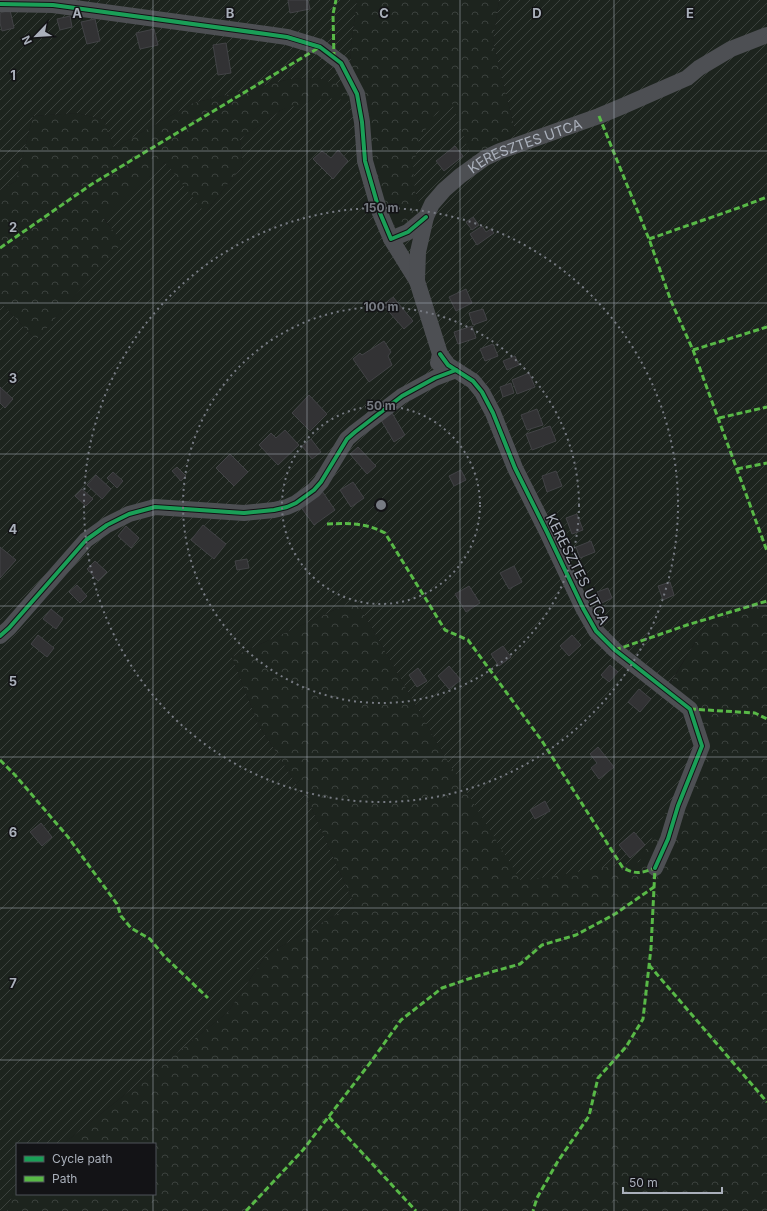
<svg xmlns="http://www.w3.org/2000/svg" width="767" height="1211" viewBox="0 0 767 1211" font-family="Inter,sans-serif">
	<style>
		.forest { fill: url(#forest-crowns) }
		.garden { fill: url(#garden-furrows) }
		.building { fill: #323234; stroke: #424346 }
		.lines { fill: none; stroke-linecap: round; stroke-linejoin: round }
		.minor { stroke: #4d4f53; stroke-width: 16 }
		.quiet { stroke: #58b947; stroke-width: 3; stroke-dasharray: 6 3; stroke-linecap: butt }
		.cycleway-casing { stroke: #131316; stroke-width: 6 }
		.cycleway { stroke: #1a9f57; stroke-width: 4 }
		.grid { fill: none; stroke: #aab0bb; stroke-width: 1; stroke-opacity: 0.55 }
		.ring { fill: none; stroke: #777b83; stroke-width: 2; stroke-dasharray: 2 4 }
		.labels { text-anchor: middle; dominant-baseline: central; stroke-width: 3; stroke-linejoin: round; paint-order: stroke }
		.street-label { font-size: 14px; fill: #aab0bb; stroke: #131316 }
		.grid-label { font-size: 13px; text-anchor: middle; font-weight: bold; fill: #aab0bb; stroke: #131316; stroke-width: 3; stroke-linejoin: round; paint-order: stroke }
		.centre { fill: #777b83; stroke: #131316; stroke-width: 2 }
		.ring-label { font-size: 12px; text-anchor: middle; font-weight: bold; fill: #777b83; stroke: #131316; stroke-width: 3; stroke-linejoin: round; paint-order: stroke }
	</style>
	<defs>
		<pattern id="forest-crowns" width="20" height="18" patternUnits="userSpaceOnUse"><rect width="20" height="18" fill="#1d241e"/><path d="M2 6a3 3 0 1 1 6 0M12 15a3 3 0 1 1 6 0" fill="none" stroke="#3b413d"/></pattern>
		<pattern id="garden-furrows" width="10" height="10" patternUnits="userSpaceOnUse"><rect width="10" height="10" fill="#1d241e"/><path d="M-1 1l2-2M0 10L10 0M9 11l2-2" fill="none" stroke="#3b413d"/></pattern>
	</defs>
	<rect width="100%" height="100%" fill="#19191a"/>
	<g class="forest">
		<polygon points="357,0 499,0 493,42 516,134 472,160 415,191 422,211 407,226 383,225 358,175 359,102 283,109 240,139 243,165 204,214 165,162 104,219 123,243 36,340 0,302 0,190 16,181 33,116 77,113 104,120 114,148 193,103 290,79 317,78 354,88 350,53"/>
		<polygon points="356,600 444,755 664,694 708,621 767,604 767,1211 7,1211 17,1181 17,1194 155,1194 155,1144 63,1144 228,1012 266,955 354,904 311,807 258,724 232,657"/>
	</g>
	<g class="garden">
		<polygon points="0,0 357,0 350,53 354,89 317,78 290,79 193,103 114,148 104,120 77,113 33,116 16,181 0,190"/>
		<polygon points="499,0 767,0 767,604 708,621 664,693 702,739 675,795 639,862 521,881 444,755 356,600 232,657 258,724 311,807 354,904 266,955 228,1012 63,1144 17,1144 17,1181 7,1211 0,1211 0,302 36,340 122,243 104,218 165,162 205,213 243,165 240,139 283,109 327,98 359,102 358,175 383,225 407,226 422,211 415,191 413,168 419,140 436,113 452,103 472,160 516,134 493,42"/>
	</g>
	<g class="building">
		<polygon points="288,0 308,0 310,9 290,13"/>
		<polygon points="10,10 14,28 2,31 0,23 0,13"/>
		<polygon points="70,16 72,27 60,30 57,19"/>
		<polygon points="95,19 100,41 87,44 81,22"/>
		<polygon points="154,29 158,45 140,49 136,33"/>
		<polygon points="226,43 231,73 218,75 213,45"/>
		<polygon points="455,146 463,156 444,171 436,161"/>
		<polygon points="338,150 348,161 333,179 313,159 322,151 331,158"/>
		<polygon points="473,217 479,225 472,230 466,222"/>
		<polygon points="482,226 486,232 491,229 494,233 477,245 470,234"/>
		<polygon points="466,289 472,303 456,311 449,297"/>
		<polygon points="393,297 413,321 404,329 383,305"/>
		<polygon points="483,309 487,320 473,325 469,313"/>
		<polygon points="472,326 476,338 458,344 454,332"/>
		<polygon points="384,341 391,352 388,356 392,365 369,382 353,359 360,353 362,355"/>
		<polygon points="493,344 498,356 485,361 480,349"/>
		<polygon points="515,356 519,365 507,370 503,361"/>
		<polygon points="529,373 535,387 517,394 512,380"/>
		<polygon points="511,383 514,393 503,397 500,387"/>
		<polygon points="0,387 13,399 5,408 0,403"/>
		<polygon points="309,395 327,414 310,431 292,413"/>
		<polygon points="537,409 543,425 527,430 521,415"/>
		<polygon points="392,413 405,435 394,442 381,420"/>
		<polygon points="550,426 556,441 532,450 526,434"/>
		<polygon points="285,430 299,445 278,465 259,445 271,433 276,438"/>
		<polygon points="311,439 321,452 312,459 302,446"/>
		<polygon points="358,447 376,466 367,474 350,454"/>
		<polygon points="230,454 248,472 234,486 216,468"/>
		<polygon points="177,467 186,476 181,481 172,471"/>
		<polygon points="461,470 466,480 454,486 449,476"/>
		<polygon points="556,471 562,486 547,492 542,476"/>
		<polygon points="113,472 123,481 117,488 107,478"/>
		<polygon points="96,475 111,489 102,499 87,485"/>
		<polygon points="353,482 364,498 351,507 340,490"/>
		<polygon points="82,489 93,499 86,506 75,496"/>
		<polygon points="322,491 335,510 314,525 300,506"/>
		<polygon points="577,514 583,530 572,534 566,518"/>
		<polygon points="203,525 226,544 214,559 191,540"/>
		<polygon points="126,526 139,538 131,548 118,536"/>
		<polygon points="591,541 595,552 580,558 576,547"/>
		<polygon points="0,547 16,560 0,578"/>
		<polygon points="247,559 249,568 237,570 235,561"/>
		<polygon points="95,561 107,572 98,581 87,569"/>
		<polygon points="514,566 522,582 509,589 500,573"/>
		<polygon points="670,582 674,595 663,600 658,586"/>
		<polygon points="77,585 87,596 80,603 69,592"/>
		<polygon points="469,586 480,603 466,612 455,594"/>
		<polygon points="608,588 612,598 602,603 597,592"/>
		<polygon points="51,609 63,619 56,629 43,619"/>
		<polygon points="38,635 54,648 47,657 31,644"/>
		<polygon points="572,635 581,645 569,656 560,646"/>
		<polygon points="503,646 511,657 499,666 491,654"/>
		<polygon points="610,665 618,672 609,682 601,675"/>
		<polygon points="449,666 461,680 449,689 438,676"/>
		<polygon points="418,668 427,681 417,687 409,675"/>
		<polygon points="639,689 651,699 640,712 628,702"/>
		<polygon points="598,747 614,767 599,779 591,768 597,763 590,754"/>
		<polygon points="545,801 550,811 535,819 530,810"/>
		<polygon points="41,823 52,837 42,846 30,832"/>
		<polygon points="634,832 645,845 630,858 619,845"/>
	</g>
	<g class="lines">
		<g class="minor">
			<polyline points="0,4 53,5 266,34 287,37 320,47 341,63 357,94 362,122 365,161 380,213 391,239 408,232 426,217"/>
			<polyline points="391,239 417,281"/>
			<polyline points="440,354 448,365 473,381 482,392 493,413 515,468 547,532 583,608 596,631 615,650 690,709 702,746 678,806 668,839 655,868"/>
			<path id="s1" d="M438 363 440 354 417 281 418 252 426 217 432 204 444 190 460 176 485 158 500 151 599 116 623 106 687 78 699 68 731 49 767 35"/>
			<polyline points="0,636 9,628 86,540 107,525 129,514 155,507 244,513 274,510 287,507 296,503 314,490 321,482 347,439 355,432 402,396 435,378 456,370"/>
		</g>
		<g class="quiet">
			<polyline points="334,58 333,14 336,0"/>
			<polyline points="599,116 649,239 671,301 693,350 767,551"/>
			<polyline points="649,239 741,207 767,197"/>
			<polyline points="0,248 92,184 320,47"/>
			<polyline points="693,350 767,327"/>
			<polyline points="719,418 767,407"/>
			<polyline points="737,469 767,463"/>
			<path d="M327 524C347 523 367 523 385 533L445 630 468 640 542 741 623 868C637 875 641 873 655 868L651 948 643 1019 626 1047 598 1078 589 1116 558 1161 537 1198 533 1211"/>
			<polyline points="615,650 687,625 767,601"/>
			<polyline points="690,709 755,713 767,719"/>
			<polyline points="0,760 15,775 68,837 117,904 121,916 131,928 150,939 164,956 208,998"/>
			<polyline points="649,965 767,1102"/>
			<polyline points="329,1117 416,1211"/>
			<polyline points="246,1211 303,1150 370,1063 401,1020 442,988 477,976 520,964 542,945 576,935 615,914 654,887"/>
		</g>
		<defs>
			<g id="cycleway">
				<polyline points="0,4 53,5 266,34 287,37 320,47 341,63 357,94 362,122 365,161 380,213 391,239 408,232 426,217"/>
				<polyline points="440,354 448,365 473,381 482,392 493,413 515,468 547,532 583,608 596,631 615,650 690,709 702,746 678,806 668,839 655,868"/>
				<polyline points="0,636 9,628 86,540 107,525 129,514 155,507 244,513 274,510 287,507 296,503 314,490 321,482 347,439 355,432 402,396 435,378 456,370"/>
			</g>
		</defs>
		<use href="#cycleway" class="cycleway-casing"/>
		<use href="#cycleway" class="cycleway"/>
	</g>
	<path class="grid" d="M153 0V1144M307 0V1211M460 0V1211M614 0V1211M0 151H767M0 303H767M0 454H767M0 606H767M0 757H767M0 908H767M0 1060H767M153 1194V1211"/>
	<g class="ring">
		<circle cx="381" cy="505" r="99"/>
		<circle cx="381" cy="505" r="198"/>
		<circle cx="381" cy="505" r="297"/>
	</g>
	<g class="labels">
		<g class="street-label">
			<text stroke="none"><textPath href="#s1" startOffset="277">KERESZTES UTCA</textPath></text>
			<text transform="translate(578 569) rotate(63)">KERESZTES UTCA</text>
		</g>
	</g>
	<g class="grid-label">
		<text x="77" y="18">A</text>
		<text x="230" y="18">B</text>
		<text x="384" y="18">C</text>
		<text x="537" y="18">D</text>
		<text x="690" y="18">E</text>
		<text x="13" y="80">1</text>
		<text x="13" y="232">2</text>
		<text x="13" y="383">3</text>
		<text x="13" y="534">4</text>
		<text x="13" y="686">5</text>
		<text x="13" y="837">6</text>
		<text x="13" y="988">7</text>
	</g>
	<circle cx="381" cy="505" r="6" class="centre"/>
	<g class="ring-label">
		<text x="381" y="212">150 m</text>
		<text x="381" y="311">100 m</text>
		<text x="381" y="410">50 m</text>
	</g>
	<rect x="16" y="1143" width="140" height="52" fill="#131316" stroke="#4f5258"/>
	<rect x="24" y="1156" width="20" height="6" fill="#1a9f57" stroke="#4f5258"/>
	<text x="52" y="1163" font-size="12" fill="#aab0bb">Cycle path</text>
	<rect x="24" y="1176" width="20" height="6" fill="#58b947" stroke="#4f5258"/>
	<text x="52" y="1183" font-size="12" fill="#aab0bb">Path</text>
	<g transform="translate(36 36) rotate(245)" stroke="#131316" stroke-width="3" paint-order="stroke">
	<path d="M0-3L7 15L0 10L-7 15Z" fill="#aab0bb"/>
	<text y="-6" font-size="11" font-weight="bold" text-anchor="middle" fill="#aab0bb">N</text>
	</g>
	<path d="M623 1187v6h99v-6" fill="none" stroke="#aab0bb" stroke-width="2"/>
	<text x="629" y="1187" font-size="12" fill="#aab0bb" stroke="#131316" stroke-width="3" paint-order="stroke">50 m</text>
</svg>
